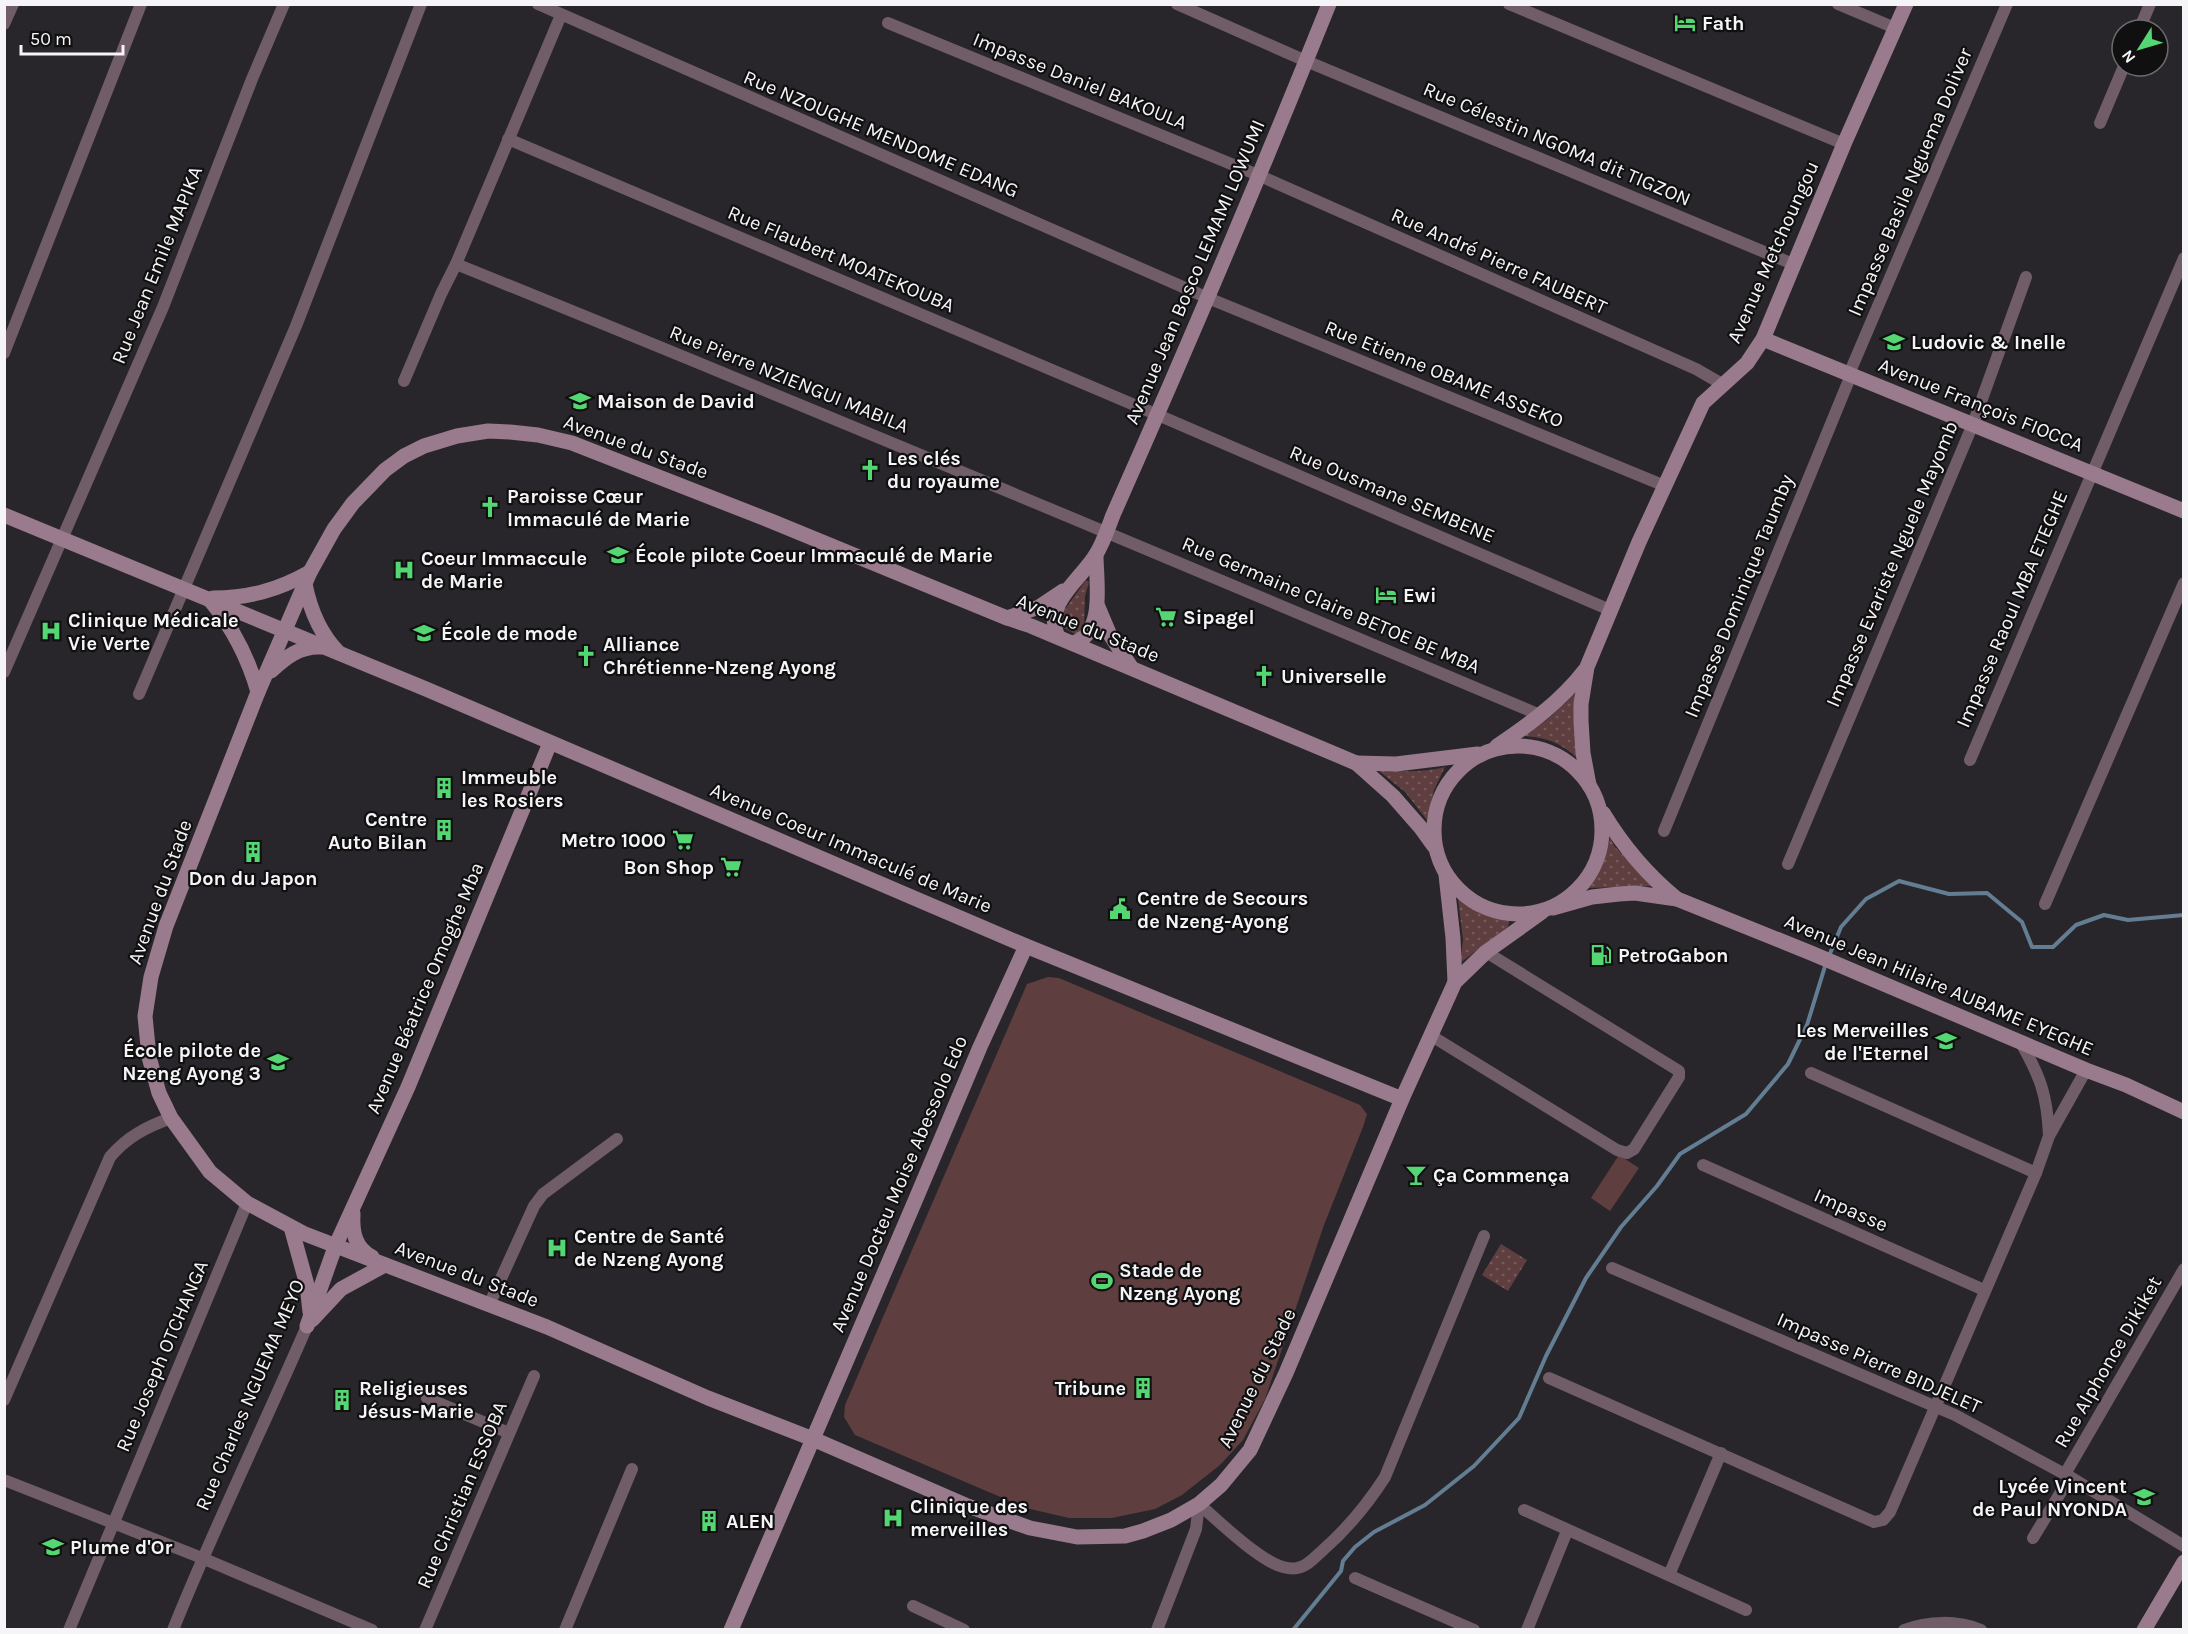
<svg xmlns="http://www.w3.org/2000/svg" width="2188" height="1634" viewBox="0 0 2188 1634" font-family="Karla,sans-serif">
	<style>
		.grass { fill: url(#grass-dots) }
		.garden { fill: #5f3e40 }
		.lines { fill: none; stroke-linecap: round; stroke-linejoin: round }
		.stream { stroke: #637d93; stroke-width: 4 }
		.street { stroke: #705d68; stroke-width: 12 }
		.secondary { stroke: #997b8d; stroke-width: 15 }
		.labels { text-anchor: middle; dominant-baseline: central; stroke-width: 4.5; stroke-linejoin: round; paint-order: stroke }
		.poi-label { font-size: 20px; font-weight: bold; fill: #f5f4f7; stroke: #111011; text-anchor: start }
		.street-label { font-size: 20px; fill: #f5f4f7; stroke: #111011 }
	</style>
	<defs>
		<pattern id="grass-dots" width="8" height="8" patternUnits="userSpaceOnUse" patternTransform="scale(1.5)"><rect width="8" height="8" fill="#5f3e40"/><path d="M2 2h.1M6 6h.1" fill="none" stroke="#775a5c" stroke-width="1.8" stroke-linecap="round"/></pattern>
	</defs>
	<rect width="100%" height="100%" fill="#28262a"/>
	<g class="grass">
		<polygon points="1086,580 1089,582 1085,596 1084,630 1077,635 1060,626 1063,612"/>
		<path d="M1577 692V758C1561 743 1545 737 1523 736L1548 719Z"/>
		<path d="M1445 767 1434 790 1427 820 1405 792 1378 770C1401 771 1422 773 1445 767Z"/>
		<polygon points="1610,838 1615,847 1654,886 1589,888 1602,866"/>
		<polygon points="1458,898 1474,910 1506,917 1509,922 1508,927 1460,963 1463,940"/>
		<polygon points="1501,1244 1527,1260 1508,1291 1482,1275"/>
	</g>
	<g class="garden">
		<polygon points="1048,977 1059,978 1360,1105 1367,1114 1363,1127 1324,1225 1265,1399 1243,1440 1220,1465 1182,1495 1155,1509 1112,1518 1069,1518 1026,1508 855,1435 844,1417 845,1405 1027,984"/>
		<polygon points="1619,1155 1639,1168 1610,1211 1591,1198"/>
	</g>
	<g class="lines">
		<g class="stream">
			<polyline points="1829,956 1841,927 1866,899 1899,881 1949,894 1987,893 2022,922 2032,947 2053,947 2076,925 2104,915 2128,920 2184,915"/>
			<polyline points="1293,1630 1341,1571 1343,1561 1355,1547 1374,1532 1425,1505 1474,1466 1519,1418 1546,1356 1586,1278 1621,1227 1657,1186 1680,1154 1746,1114 1788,1064 1807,1025 1826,963"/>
		</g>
		<g class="street">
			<polyline points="538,4 1208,298 1665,486"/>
			<polyline points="1177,4 1306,61 1793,264"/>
			<polyline points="1509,4 1844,144"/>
			<polyline points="1838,4 1895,28"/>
			<polyline points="888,23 1258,175 1696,369 1722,384"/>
			<polyline points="4,24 13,4"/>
			<polyline points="2139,30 2150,4"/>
			<polyline points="2100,123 2124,66"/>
			<polyline points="508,139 1158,415 1610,610"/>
			<path d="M456 264C819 411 1180 563 1540 715"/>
			<polyline points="4,353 141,4"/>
			<polyline points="1849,374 2007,4"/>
			<polyline points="404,381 441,294 456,264 561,15"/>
			<polyline points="4,672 163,307 252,79 284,4"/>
			<polyline points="139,694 296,326 421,4"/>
			<polyline points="1970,760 2184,258"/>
			<polyline points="1664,831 1851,375"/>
			<polyline points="1788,864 1973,424 2026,277"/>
			<polyline points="2045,904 2184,583"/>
			<polyline points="1430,1035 1617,1150 1627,1153 1634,1149 1679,1077 1679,1071 1486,952"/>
			<path d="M2020 1041C2040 1076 2047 1094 2049 1135"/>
			<polyline points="1811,1073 2036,1173"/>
			<polyline points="1703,1165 1984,1290"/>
			<polyline points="1612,1268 1955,1415 2070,1477 2184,1546"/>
			<polyline points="489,1305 534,1206 543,1194 617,1139"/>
			<polyline points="1549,1378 1874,1522 1883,1520 1890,1512 2036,1173 2049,1136 2086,1070"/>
			<polyline points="427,1398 509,1433"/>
			<path d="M4 1400 110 1157C127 1137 146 1127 171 1118"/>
			<polyline points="2065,1474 2184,1269"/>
			<polyline points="4,1480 202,1558 372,1630"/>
			<path d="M1199 1504C1218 1521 1260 1561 1283 1567 1287 1568 1293 1569 1297 1568 1307 1567 1316 1556 1323 1550 1348 1528 1367 1505 1385 1477L1484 1236"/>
			<polyline points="1524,1510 1746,1610"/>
			<polyline points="2033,1538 2070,1477"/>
			<polyline points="1669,1575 1721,1453"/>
			<polyline points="1355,1578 1474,1630"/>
			<polyline points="913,1606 964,1630"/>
			<polyline points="69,1630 247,1203"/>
			<path d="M173 1630C214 1527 263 1428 307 1326"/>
			<polyline points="425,1630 534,1376"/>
			<polyline points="565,1630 632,1469"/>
			<polyline points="1157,1630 1196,1529 1199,1504"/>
			<polyline points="1527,1630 1567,1531"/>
			<path d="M1904 1630C1928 1621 1957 1620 1981 1630"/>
		</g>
		<g class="secondary">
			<polyline points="1763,339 2184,511"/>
			<polyline points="4,515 426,689 1026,946 1402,1099"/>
			<path d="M305 584C310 609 321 635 339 653"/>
			<path d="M213 598C249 598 278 590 310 572"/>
			<path d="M210 600C233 628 248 657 258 692"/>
			<polyline points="1098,607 1109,633 1131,667"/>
			<polyline points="1007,618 1039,607 1063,591"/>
			<path d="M1058 637C1043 604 1079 581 1095 556 1103 544 1108 528 1113 515 1188 346 1260 176 1329 4"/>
			<path d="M1073 643C1106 634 1096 581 1096 555"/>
			<path d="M271 671C286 657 300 646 321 647"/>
			<circle cx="1518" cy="830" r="84"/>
			<path d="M1497 746C1530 724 1561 701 1585 670"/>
			<polyline points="1356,763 1396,764 1478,754"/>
			<polyline points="1589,785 1583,753 1581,721 1581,704 1587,667 1639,542 1703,403 1747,363 1763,339 1844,144 1906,4"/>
			<path d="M1603 813C1623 846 1646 874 1677 899"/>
			<polyline points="1434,846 1421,828 1393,796 1356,763 1031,626 1007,618 771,521 572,443 538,435 510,432 488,431 457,436 424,446 404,456 385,470 353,503 334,529 310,572 258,692 166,926 151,977 145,1016 149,1057 159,1093 171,1118 210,1172 247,1203 305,1234 547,1327 708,1398 813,1439 965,1505 1030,1528 1077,1537 1125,1536 1143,1531 1171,1520 1199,1504 1221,1485 1250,1450 1286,1373 1402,1099 1455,982 1486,952 1542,912"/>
			<polyline points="1446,875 1453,938 1455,982"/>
			<polyline points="1553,908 1592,897 1619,894 1635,893 1677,899 1811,953 2086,1070 2126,1085 2184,1112"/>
			<path d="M353 1214C352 1232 355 1248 372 1257"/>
			<polyline points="291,1227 307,1285 310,1312"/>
			<polyline points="312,1320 341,1289 385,1265"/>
			<polyline points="307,1326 335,1247 408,1087 550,743"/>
			<polyline points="731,1630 915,1201 980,1047 1026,946"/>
			<polyline points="2144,1630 2184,1562"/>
		</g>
	</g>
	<defs>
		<symbol id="hotel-bare" viewBox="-9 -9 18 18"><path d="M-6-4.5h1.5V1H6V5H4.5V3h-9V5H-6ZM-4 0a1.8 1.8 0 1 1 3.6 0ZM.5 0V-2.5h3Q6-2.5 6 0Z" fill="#54d672" stroke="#111011" stroke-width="2.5" paint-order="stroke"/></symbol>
		<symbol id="school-bare" viewBox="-9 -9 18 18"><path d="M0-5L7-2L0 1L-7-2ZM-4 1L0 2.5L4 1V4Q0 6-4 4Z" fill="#54d672" stroke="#111011" stroke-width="2.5" paint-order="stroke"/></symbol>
		<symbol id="church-bare" viewBox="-9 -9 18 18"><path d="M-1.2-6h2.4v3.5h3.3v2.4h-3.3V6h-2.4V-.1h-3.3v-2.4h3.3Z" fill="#54d672" stroke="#111011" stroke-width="2.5" paint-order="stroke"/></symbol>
		<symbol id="hospital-bare" viewBox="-9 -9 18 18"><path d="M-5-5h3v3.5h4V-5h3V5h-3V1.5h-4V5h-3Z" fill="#54d672" stroke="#111011" stroke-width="2.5" paint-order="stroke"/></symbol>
		<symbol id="supermarket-bare" viewBox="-9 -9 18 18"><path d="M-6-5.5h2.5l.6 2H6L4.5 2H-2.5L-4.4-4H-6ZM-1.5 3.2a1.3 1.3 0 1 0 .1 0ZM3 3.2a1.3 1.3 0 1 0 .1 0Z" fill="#54d672" stroke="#111011" stroke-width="2.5" paint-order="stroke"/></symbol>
		<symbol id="building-bare" viewBox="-9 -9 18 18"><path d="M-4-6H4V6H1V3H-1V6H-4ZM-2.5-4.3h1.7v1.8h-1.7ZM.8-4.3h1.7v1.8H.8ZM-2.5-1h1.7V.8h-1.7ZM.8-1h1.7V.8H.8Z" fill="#54d672" stroke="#111011" stroke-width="2.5" paint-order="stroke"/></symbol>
		<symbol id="civic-bare" viewBox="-9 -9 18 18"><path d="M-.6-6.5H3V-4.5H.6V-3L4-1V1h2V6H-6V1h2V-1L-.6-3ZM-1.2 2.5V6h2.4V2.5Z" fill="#54d672" stroke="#111011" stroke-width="2.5" paint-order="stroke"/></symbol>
		<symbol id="fuel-bare" viewBox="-9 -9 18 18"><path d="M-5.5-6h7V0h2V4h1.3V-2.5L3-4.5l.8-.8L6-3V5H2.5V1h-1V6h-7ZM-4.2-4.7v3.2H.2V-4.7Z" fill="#54d672" stroke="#111011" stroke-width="2.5" paint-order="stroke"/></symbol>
		<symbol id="bar-bare" viewBox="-9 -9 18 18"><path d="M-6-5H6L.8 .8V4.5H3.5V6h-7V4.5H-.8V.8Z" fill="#54d672" stroke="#111011" stroke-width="2.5" paint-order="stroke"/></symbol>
		<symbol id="stadium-bare" viewBox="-9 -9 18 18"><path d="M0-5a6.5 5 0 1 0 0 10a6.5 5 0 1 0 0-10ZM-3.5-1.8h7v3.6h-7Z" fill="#54d672" stroke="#111011" stroke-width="2.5" paint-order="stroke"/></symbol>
	</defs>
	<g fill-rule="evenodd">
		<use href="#hotel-bare" x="1670" y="8" width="30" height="30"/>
		<use href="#school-bare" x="1879" y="327" width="30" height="30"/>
		<use href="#school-bare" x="565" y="386" width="30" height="30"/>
		<use href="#church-bare" x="855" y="455" width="30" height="30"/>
		<use href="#church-bare" x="475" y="492" width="30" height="30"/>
		<use href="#school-bare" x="603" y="540" width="30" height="30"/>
		<use href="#hospital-bare" x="389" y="555" width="30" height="30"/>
		<use href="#hotel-bare" x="1371" y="580" width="30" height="30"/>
		<use href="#supermarket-bare" x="1151" y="602" width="30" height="30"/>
		<use href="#hospital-bare" x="36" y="616" width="30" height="30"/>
		<use href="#school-bare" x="409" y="618" width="30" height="30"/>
		<use href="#church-bare" x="571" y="641" width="30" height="30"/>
		<use href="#church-bare" x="1249" y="661" width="30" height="30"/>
		<use href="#building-bare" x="429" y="773" width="30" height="30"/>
		<use href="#building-bare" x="429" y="815" width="30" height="30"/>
		<use href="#supermarket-bare" x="668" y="825" width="30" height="30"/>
		<use href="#building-bare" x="238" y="837" width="30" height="30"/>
		<use href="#supermarket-bare" x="716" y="852" width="30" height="30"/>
		<use href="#civic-bare" x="1105" y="894" width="30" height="30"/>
		<use href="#fuel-bare" x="1586" y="940" width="30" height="30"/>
		<use href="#school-bare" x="1931" y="1026" width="30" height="30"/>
		<use href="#school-bare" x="263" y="1047" width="30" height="30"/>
		<use href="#bar-bare" x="1401" y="1160" width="30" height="30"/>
		<use href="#hospital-bare" x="542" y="1233" width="30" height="30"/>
		<use href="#stadium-bare" x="1087" y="1266" width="30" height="30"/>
		<use href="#building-bare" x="1128" y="1373" width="30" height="30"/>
		<use href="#building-bare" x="327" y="1385" width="30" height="30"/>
		<use href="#school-bare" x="2129" y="1482" width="30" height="30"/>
		<use href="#hospital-bare" x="878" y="1503" width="30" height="30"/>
		<use href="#building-bare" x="694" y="1506" width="30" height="30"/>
		<use href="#school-bare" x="38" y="1532" width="30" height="30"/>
	</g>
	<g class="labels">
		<g class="poi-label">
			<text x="1702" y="23">Fath</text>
			<text x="1911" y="342">Ludovic &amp; Inelle</text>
			<text x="597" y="401">Maison de David</text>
			<text x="887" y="458">Les clés<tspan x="887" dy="23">du royaume</tspan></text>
			<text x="507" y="496">Paroisse Cœur<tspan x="507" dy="23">Immaculé de Marie</tspan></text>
			<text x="635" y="555">École pilote Coeur Immaculé de Marie</text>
			<text x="421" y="558">Coeur Immaccule<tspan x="421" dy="23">de Marie</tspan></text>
			<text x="1403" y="595">Ewi</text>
			<text x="1183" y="617">Sipagel</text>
			<text x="68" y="620">Clinique Médicale<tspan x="68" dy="23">Vie Verte</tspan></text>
			<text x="441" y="633">École de mode</text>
			<text x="603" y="644">Alliance<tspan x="603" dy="23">Chrétienne-Nzeng Ayong</tspan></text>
			<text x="1281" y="676">Universelle</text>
			<text x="461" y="777">Immeuble<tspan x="461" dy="23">les Rosiers</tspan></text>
			<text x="427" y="819" text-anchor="end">Centre<tspan x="427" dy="23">Auto Bilan</tspan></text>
			<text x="666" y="840" text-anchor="end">Metro 1000</text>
			<text x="714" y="867" text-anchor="end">Bon Shop</text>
			<text x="253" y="878" text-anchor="middle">Don du Japon</text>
			<text x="1137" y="898">Centre de Secours<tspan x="1137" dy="23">de Nzeng-Ayong</tspan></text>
			<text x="1618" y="955">PetroGabon</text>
			<text x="1929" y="1030" text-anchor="end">Les Merveilles<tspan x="1929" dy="23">de l'Eternel</tspan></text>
			<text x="261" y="1050" text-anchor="end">École pilote de<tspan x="261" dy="23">Nzeng Ayong 3</tspan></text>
			<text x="1433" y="1175">Ça Commença</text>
			<text x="574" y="1236">Centre de Santé<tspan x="574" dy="23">de Nzeng Ayong</tspan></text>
			<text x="1119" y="1270">Stade de<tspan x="1119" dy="23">Nzeng Ayong</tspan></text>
			<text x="359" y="1388">Religieuses<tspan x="359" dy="23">Jésus-Marie</tspan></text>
			<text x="1126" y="1388" text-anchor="end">Tribune</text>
			<text x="2127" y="1486" text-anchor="end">Lycée Vincent<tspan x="2127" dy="23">de Paul NYONDA</tspan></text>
			<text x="910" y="1506">Clinique des<tspan x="910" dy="23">merveilles</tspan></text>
			<text x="726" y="1521">ALEN</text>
			<text x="70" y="1547">Plume d'Or</text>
		</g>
		<g class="street-label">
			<text transform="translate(1080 81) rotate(22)">Impasse Daniel BAKOULA</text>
			<text transform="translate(881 134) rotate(23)">Rue NZOUGHE MENDOME EDANG</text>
			<text transform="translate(1557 144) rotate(23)">Rue Célestin NGOMA dit TIGZON</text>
			<text transform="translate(1910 182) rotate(-67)">Impasse Basile Nguema Doliver</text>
			<text transform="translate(1773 252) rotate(-66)">Avenue Metchoungou</text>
			<text transform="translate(841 259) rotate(23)">Rue Flaubert MOATEKOUBA</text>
			<text transform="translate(1499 261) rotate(24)">Rue André Pierre FAUBERT</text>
			<text transform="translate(157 265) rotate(-68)">Rue Jean Emile MAPIKA</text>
			<text transform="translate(1195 272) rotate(-67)">Avenue Jean Bosco LEMAMI LOWUMI</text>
			<text transform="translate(1444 374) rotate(22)">Rue Etienne OBAME ASSEKO</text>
			<text transform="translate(789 379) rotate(22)">Rue Pierre NZIENGUI MABILA</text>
			<text transform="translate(1981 405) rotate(22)">Avenue François FIOCCA</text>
			<text transform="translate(636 447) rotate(20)">Avenue du Stade</text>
			<text transform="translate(1392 494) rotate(23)">Rue Ousmane SEMBENE</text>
			<text transform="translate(1892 564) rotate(-67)">Impasse Evariste Nguele Mayomb</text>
			<text transform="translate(1739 596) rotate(-68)">Impasse Dominique Taumby</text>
			<text transform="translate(1331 605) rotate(23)">Rue Germaine Claire BETOE BE MBA</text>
			<text transform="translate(2012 609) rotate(-67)">Impasse Raoul MBA ETEGHE</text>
			<text transform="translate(1088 628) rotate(22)">Avenue du Stade</text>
			<text transform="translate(851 848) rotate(23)">Avenue Coeur Immaculé de Marie</text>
			<text transform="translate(160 892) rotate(-70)">Avenue du Stade</text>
			<text transform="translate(1939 985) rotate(23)">Avenue Jean Hilaire AUBAME EYEGHE</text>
			<text transform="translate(425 988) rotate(-67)">Avenue Béatrice Omoghe Mba</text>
			<text transform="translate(899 1184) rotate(-67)">Avenue Docteu Moise Abessolo Edo</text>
			<text transform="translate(1851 1210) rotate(24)">Impasse</text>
			<text transform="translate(467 1274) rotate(21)">Avenue du Stade</text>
			<text transform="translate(162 1356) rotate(-67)">Rue Joseph OTCHANGA</text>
			<text transform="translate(2108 1362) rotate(-60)">Rue Alphonce Dikiket</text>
			<text transform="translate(1879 1363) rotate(24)">Impasse Pierre BIDJELET</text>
			<text transform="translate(1257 1378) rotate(-64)">Avenue du Stade</text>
			<text transform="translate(250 1395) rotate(-67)">Rue Charles NGUEMA MEYO</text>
			<text transform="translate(462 1495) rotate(-67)">Rue Christian ESSOBA</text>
		</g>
	</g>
	<rect width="2188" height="1634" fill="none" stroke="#f5f4f7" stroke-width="12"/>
	<g transform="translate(2140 48) rotate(233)"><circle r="28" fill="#111011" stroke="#6c6b6d" stroke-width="1.5"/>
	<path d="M0-4.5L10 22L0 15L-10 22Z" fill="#54d672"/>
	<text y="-9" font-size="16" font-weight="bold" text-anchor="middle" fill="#f5f4f7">N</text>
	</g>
	<path d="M21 45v9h102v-9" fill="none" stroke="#f5f4f7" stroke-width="3"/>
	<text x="30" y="45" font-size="18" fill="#f5f4f7" stroke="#111011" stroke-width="4.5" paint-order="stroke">50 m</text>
</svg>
